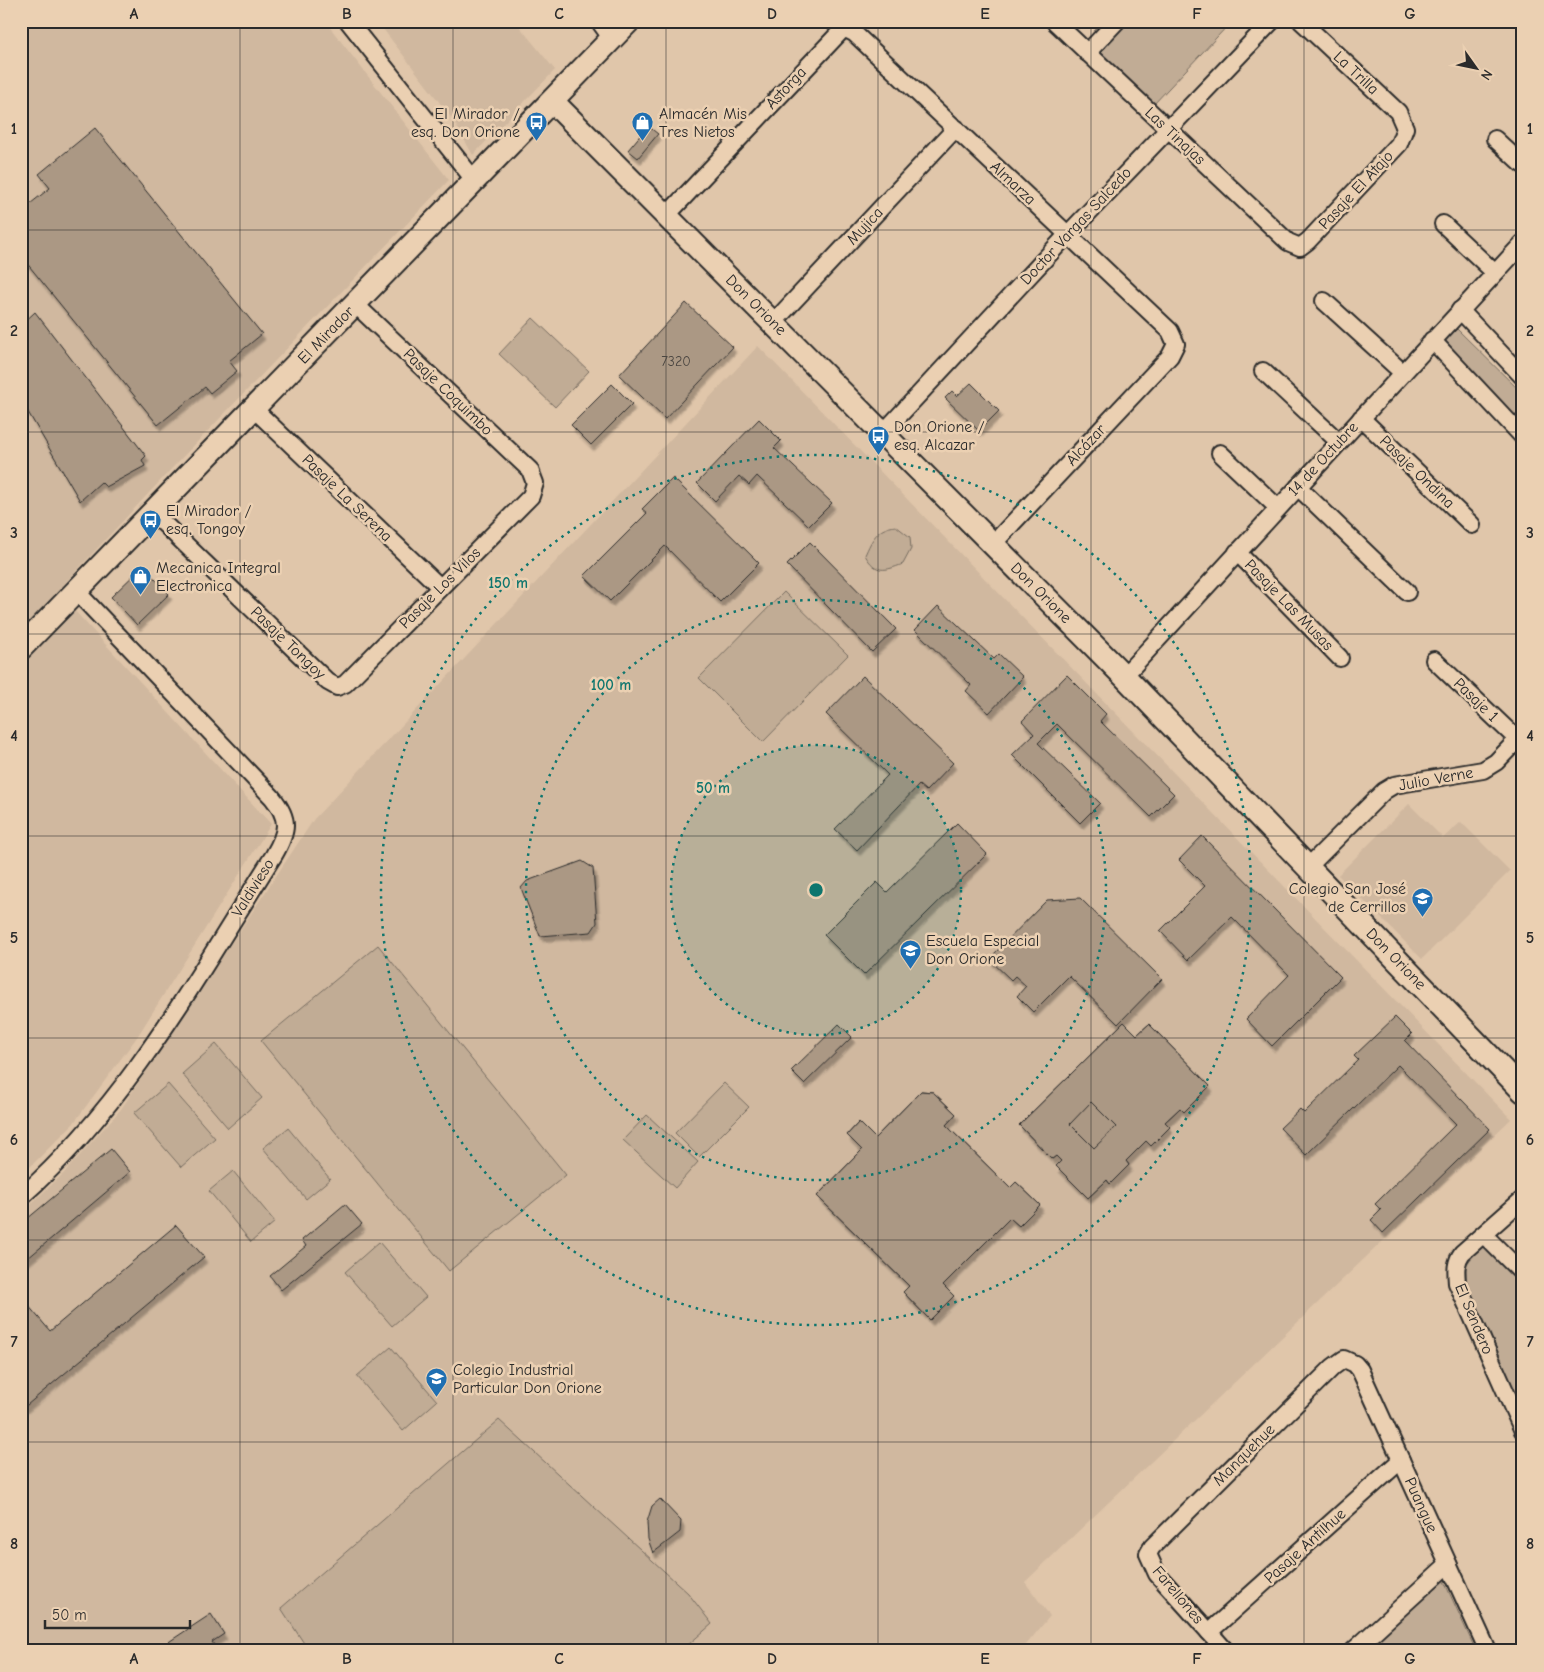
<svg xmlns="http://www.w3.org/2000/svg" width="1544" height="1672" viewBox="0 0 1544 1672" font-family="'Comic Neue',sans-serif">
	<style>
		.built { fill: #d0b89f }
		.green { fill: #c1ac95; stroke: #766c60 }
		.building { fill: #ab9884; stroke: #2b2b2b; fill-rule: evenodd; filter: url(#shadow) }
		.lines { fill: none; stroke-linecap: round; stroke-linejoin: round }
		.street-casing { stroke: #2b2b2b; stroke-width: 20 }
		.secondary-casing { stroke: #2b2b2b; stroke-width: 26 }
		.street { stroke: #ebd0b2; stroke-width: 16 }
		.secondary { stroke: #ebd0b2; stroke-width: 22 }
		.grid { fill: none; stroke: #2b2b2b; stroke-width: 1; stroke-opacity: 0.55 }
		.ring { fill: none; stroke: #0f766e; stroke-width: 2.5; stroke-dasharray: 2.5 5 }
		.labels { text-anchor: middle; dominant-baseline: central; stroke-width: 5; stroke-linejoin: round; paint-order: stroke }
		.number-label { font-size: 14px; fill: #4b4641 }
		.street-label { font-size: 16px; fill: #2b2b2b; stroke: #ebd0b2 }
		.poi-label { font-size: 16px; fill: #2b2b2b; stroke: #ebd0b2; text-anchor: start }
		.centre { fill: #0f766e; stroke: #ebd0b2; stroke-width: 2.5 }
		.ring-label { font-size: 15px; text-anchor: middle; font-weight: bold; fill: #0f766e; stroke: #ebd0b2; stroke-width: 5; stroke-linejoin: round; paint-order: stroke }
		.neatline { fill: none; stroke: #2b2b2b; stroke-width: 2 }
		.grid-label { font-size: 16px; text-anchor: middle; font-weight: bold; fill: #2b2b2b }
	</style>
	<defs>
		<filter id="shadow"><feDropShadow dx="3" dy="5.5" stdDeviation="1" flood-color="#0004"/></filter>
	</defs>
	<rect width="100%" height="100%" fill="#e0c6aa"/>
	<filter id="ink" filterUnits="userSpaceOnUse"><feTurbulence type="fractalNoise" baseFrequency=".02" numOctaves="2"/><feDisplacementMap in="SourceGraphic" scale="10" xChannelSelector="R" yChannelSelector="G"/><feConvolveMatrix kernelMatrix="1 2 1 2 8 2 1 2 1" color-interpolation-filters="sRGB"/></filter>
	<g filter="url(#ink)">
		<g class="built">
			<polygon points="21,21 325,21 449,180 176,464 21,630"/>
			<polygon points="377,21 515,21 555,70 473,155 453,120"/>
			<polygon points="758,346 1511,1119 1025,1582 1050,1616 1021,1651 21,1651 21,1213 64,1173 121,1109 314,819"/>
			<polygon points="73,609 271,824 137,1037 73,1124 21,1176 21,662"/>
			<polygon points="1409,804 1443,838 1461,822 1510,871 1422,959 1338,875"/>
		</g>
		<g class="green">
			<polygon points="1125,21 1232,21 1153,105 1096,52"/>
			<polygon points="533,318 589,371 555,407 499,354"/>
			<polygon points="1457,329 1523,394 1523,430 1435,351"/>
			<path d="M896 526 910 537 911 549 903 564C885 571 876 574 865 555 872 539 877 528 896 526Z"/>
			<polygon points="784,592 848,655 763,742 699,678"/>
			<polygon points="378,945 566,1175 449,1271 261,1041"/>
			<polygon points="216,1044 262,1098 228,1128 182,1074"/>
			<polygon points="724,1083 749,1107 699,1157 675,1133"/>
			<polygon points="168,1084 215,1138 181,1167 134,1113"/>
			<polygon points="647,1115 698,1162 675,1188 623,1140"/>
			<polygon points="288,1128 330,1179 306,1199 263,1148"/>
			<polygon points="233,1171 275,1222 251,1242 209,1191"/>
			<polygon points="379,1242 426,1297 392,1326 345,1272"/>
			<polygon points="1483,1243 1523,1284 1523,1402 1520,1404 1466,1286 1466,1265"/>
			<polygon points="391,1347 437,1401 403,1431 357,1376"/>
			<polygon points="499,1420 688,1593 712,1624 681,1651 309,1651 281,1608"/>
			<polygon points="1443,1579 1476,1651 1362,1651"/>
		</g>
		<g class="building">
			<polygon points="648,126 658,134 638,158 628,150"/>
			<polygon points="95,128 262,334 229,361 237,371 210,393 205,387 158,425 21,256 21,211 50,188 39,174"/>
			<polygon points="686,303 733,347 665,419 619,375"/>
			<polygon points="35,312 146,456 142,460 145,466 106,487 101,482 80,501 28,412 21,392 21,325"/>
			<polygon points="971,383 999,411 979,431 945,398 952,391 957,396"/>
			<polygon points="612,384 632,404 591,445 571,425"/>
			<polygon points="759,419 781,441 774,448 832,503 809,526 757,476 749,485 739,476 715,501 697,483"/>
			<polygon points="673,478 759,563 720,602 665,546 610,601 584,576 647,513 642,509"/>
			<polygon points="810,542 896,629 872,652 787,565"/>
			<polygon points="143,566 169,594 137,625 111,597"/>
			<polygon points="938,606 994,659 999,654 1023,677 989,713 966,691 971,685 915,630"/>
			<polygon points="1067,675 1106,714 1100,721 1174,794 1151,817 1057,724 1038,743 1100,803 1080,823 1012,755 1034,734 1022,721"/>
			<polygon points="863,676 953,763 926,791 919,785 857,850 835,829 888,775 826,714"/>
			<polygon points="957,823 987,854 864,975 824,935 877,882 887,892"/>
			<polygon points="1202,836 1341,977 1272,1046 1246,1019 1289,975 1232,917 1188,960 1160,931 1205,886 1179,860"/>
			<polygon points="582,861 593,868 597,923 591,932 540,936 521,888 527,881"/>
			<polygon points="1080,898 1162,979 1118,1024 1069,976 1033,1012 1017,996 1026,986 1015,976 1011,980 989,959 1047,900"/>
			<polygon points="1395,1017 1412,1034 1405,1041 1490,1129 1383,1233 1371,1220 1381,1210 1375,1204 1456,1124 1398,1065 1306,1155 1280,1128 1300,1109 1304,1113 1358,1060 1354,1056"/>
			<path d="M1124 1022 1137 1035 1149 1024 1210 1086 1184 1112 1180 1108 1165 1122 1170 1127 1151 1146 1146 1141 1126 1161 1129 1165 1110 1184 1107 1180 1088 1198 1056 1166 1061 1161 1056 1156 1052 1159 1019 1125ZM1133 1061 1157 1086 1131 1111 1107 1087Z"/>
			<polygon points="1124,1022 1137,1035 1149,1024 1210,1086 1184,1112 1180,1108 1165,1122 1170,1127 1151,1146 1146,1141 1126,1161 1129,1165 1110,1184 1107,1180 1088,1198 1056,1166 1061,1161 1056,1156 1052,1159 1019,1125"/>
			<polygon points="839,1024 852,1037 804,1084 791,1071"/>
			<path d="M921 1091 933 1092 956 1114 946 1125 1010 1188 1016 1182 1040 1205 1019 1226 1010 1218 943 1285 954 1296 930 1320 903 1292 909 1286 817 1196 862 1150 847 1135 859 1122 875 1138ZM932 1154 968 1191 964 1194V1204L969 1209 934 1246 921 1239 914 1245 877 1209 883 1203V1198L878 1194 914 1155 919 1159 926 1160Z"/>
			<polygon points="921,1091 933,1092 956,1114 946,1125 1010,1188 1016,1182 1040,1205 1019,1226 1010,1218 943,1285 954,1296 930,1320 903,1292 909,1286 817,1196 862,1150 847,1135 859,1122 875,1138"/>
			<polygon points="1091,1102 1116,1127 1094,1148 1070,1124"/>
			<polygon points="111,1149 130,1172 21,1264 21,1224"/>
			<polygon points="345,1204 362,1224 281,1290 270,1276 306,1246 302,1240"/>
			<polygon points="176,1225 204,1257 21,1410 21,1297 50,1331"/>
			<polygon points="660,1499 681,1521 680,1532 653,1553 648,1539 647,1522 652,1506"/>
			<polygon points="211,1614 224,1634 212,1642 218,1651 155,1651"/>
		</g>
		<g class="lines">
			<defs>
				<g id="street">
					<polyline points="348,21 475,181"/>
					<polyline points="599,21 612,39"/>
					<polyline points="1054,21 1288,242 1300,247 1308,241 1399,144 1405,128 1398,112 1301,21"/>
					<polyline points="1087,53 1117,21"/>
					<polyline points="1495,139 1523,165"/>
					<polyline points="666,216 844,28 854,33 1170,331 1176,344 1170,356 993,544"/>
					<polyline points="1443,224 1495,273"/>
					<polyline points="1324,301 1403,373"/>
					<polyline points="1460,310 1523,377"/>
					<polyline points="773,323 956,128"/>
					<polyline points="1432,340 1523,437"/>
					<polyline points="1263,371 1339,442"/>
					<polyline points="254,409 440,587"/>
					<polyline points="1361,418 1472,525"/>
					<polyline points="883,433 1068,234 1272,21"/>
					<polyline points="1220,453 1278,508"/>
					<polyline points="1298,487 1407,592"/>
					<polyline points="153,513 328,682 337,687 345,684 531,496 535,483 530,470 356,305"/>
					<polyline points="1237,552 1340,658"/>
					<polyline points="1434,660 1518,740"/>
					<polyline points="1124,676 1523,243"/>
					<polyline points="1308,867 1384,791 1394,785 1483,770 1496,762 1523,734"/>
					<path d="M21 1197C128 1103 199 973 274 855 288 831 290 819 272 797L77 592"/>
					<path d="M1523 1199 1462 1253C1455 1263 1456 1271 1457 1283L1523 1431"/>
					<polyline points="1484,1235 1523,1274"/>
					<polyline points="1209,1632 1401,1460"/>
					<polyline points="1226,1651 1157,1574 1148,1554 1152,1547 1333,1367 1344,1359 1355,1364 1360,1370 1488,1651"/>
					<polyline points="1353,1651 1448,1564"/>
				</g>
				<g id="secondary">
					<polyline points="552,101 1124,676 1523,1091"/>
					<polyline points="21,648 629,21"/>
				</g>
			</defs>
			<use href="#street" class="street-casing"/>
			<use href="#secondary" class="secondary-casing"/>
			<use href="#street" class="street"/>
			<use href="#secondary" class="secondary"/>
		</g>
	</g>
	<path class="grid" d="M240 21V1651M453 21V1651M666 21V1651M878 21V1651M1091 21V1651M1304 21V1651M21 230H1523M21 432H1523M21 634H1523M21 836H1523M21 1038H1523M21 1240H1523M21 1442H1523"/>
	<circle cx="816" cy="890" r="145" fill="#0f766e" fill-opacity=".12"/>
	<g class="ring">
		<circle cx="816" cy="890" r="145"/>
		<circle cx="816" cy="890" r="290"/>
		<circle cx="816" cy="890" r="435"/>
	</g>
	<defs>
		<symbol id="bus-pin" viewBox="-11 -11 22 30"><path d="M0 17L-7.5 6A9.5 9.5 0 1 1 7.5 6Z" fill="#1f6fb2" stroke="#ebd0b2"/><path d="M-5-6H5V4H4V6H2V4H-2V6H-4V4H-5ZM-3.5-4V0h7V-4ZM-3.5 1.2v1.5H-2V1.2ZM2 1.2v1.5H3.5V1.2Z" fill="#fff"/></symbol>
		<symbol id="shop-pin" viewBox="-11 -11 22 30"><path d="M0 17L-7.5 6A9.5 9.5 0 1 1 7.5 6Z" fill="#1f6fb2" stroke="#ebd0b2"/><path d="M-5-2.5h2.3a2.7 3.5 0 0 1 5.4 0H5L5.5 6h-11ZM-1.5-2.5h3a1.5 2.3 0 0 0-3 0Z" fill="#fff"/></symbol>
		<symbol id="school-pin" viewBox="-11 -11 22 30"><path d="M0 17L-7.5 6A9.5 9.5 0 1 1 7.5 6Z" fill="#1f6fb2" stroke="#ebd0b2"/><path d="M0-5L7-2L0 1L-7-2ZM-4 1L0 2.5L4 1V4Q0 6-4 4Z" fill="#fff"/></symbol>
	</defs>
	<g fill-rule="evenodd">
		<use href="#bus-pin" x="524" y="110" width="25" height="34"/>
		<use href="#shop-pin" x="630" y="110" width="25" height="34"/>
		<use href="#bus-pin" x="866" y="424" width="25" height="34"/>
		<use href="#bus-pin" x="138" y="508" width="25" height="34"/>
		<use href="#shop-pin" x="128" y="564" width="25" height="34"/>
		<use href="#school-pin" x="1410" y="886" width="25" height="34"/>
		<use href="#school-pin" x="898" y="938" width="25" height="34"/>
		<use href="#school-pin" x="424" y="1366" width="25" height="34"/>
	</g>
	<g class="labels">
		<g class="number-label">
			<text x="676" y="361">7320</text>
		</g>
		<g class="street-label">
			<text transform="translate(1356 73) rotate(43)">La Trilla</text>
			<text transform="translate(786 88) rotate(-47)">Astorga</text>
			<text transform="translate(1175 136) rotate(43)">Las Tinajas</text>
			<text transform="translate(1013 183) rotate(43)">Almarza</text>
			<text transform="translate(1356 190) rotate(-47)">Pasaje El Atajo</text>
			<text transform="translate(865 226) rotate(-47)">Mujica</text>
			<text transform="translate(1076 226) rotate(-47)">Doctor Vargas Salcedo</text>
			<text transform="translate(756 305) rotate(45)">Don Orione</text>
			<text transform="translate(326 335) rotate(-46)">El Mirador</text>
			<text transform="translate(448 392) rotate(44)">Pasaje Coquimbo</text>
			<text transform="translate(1086 445) rotate(-47)">Alcázar</text>
			<text transform="translate(1323 459) rotate(-47)">14 de Octubre</text>
			<text transform="translate(1417 472) rotate(44)">Pasaje Ondina</text>
			<text transform="translate(347 498) rotate(44)">Pasaje La Serena</text>
			<text transform="translate(440 588) rotate(-45)">Pasaje Los Vilos</text>
			<text transform="translate(1041 593) rotate(45)">Don Orione</text>
			<text transform="translate(1289 605) rotate(46)">Pasaje Las Musas</text>
			<text transform="translate(288 643) rotate(44)">Pasaje Tongoy</text>
			<text transform="translate(1476 700) rotate(44)">Pasaje 1</text>
			<text transform="translate(1436 779) rotate(-10)">Julio Verne</text>
			<text transform="translate(253 888) rotate(-58)">Valdivieso</text>
			<text transform="translate(1396 959) rotate(46)">Don Orione</text>
			<text transform="translate(1474 1319) rotate(67)">El Sendero</text>
			<text transform="translate(1244 1455) rotate(-45)">Manquehue</text>
			<text transform="translate(1421 1505) rotate(66)">Puangue</text>
			<text transform="translate(1305 1546) rotate(-42)">Pasaje Antilhue</text>
			<text transform="translate(1178 1595) rotate(50)">Farellones</text>
		</g>
		<g class="poi-label">
			<text x="520" y="114" text-anchor="end">El Mirador /<tspan x="520" dy="18">esq. Don Orione</tspan></text>
			<text x="659" y="114">Almacén Mis<tspan x="659" dy="18">Tres Nietos</tspan></text>
			<text x="894" y="427">Don Orione /<tspan x="894" dy="18">esq. Alcazar</tspan></text>
			<text x="166" y="511">El Mirador /<tspan x="166" dy="18">esq. Tongoy</tspan></text>
			<text x="156" y="568">Mecanica Integral<tspan x="156" dy="18">Electronica</tspan></text>
			<text x="1406" y="889" text-anchor="end">Colegio San José<tspan x="1406" dy="18">de Cerrillos</tspan></text>
			<text x="926" y="941">Escuela Especial<tspan x="926" dy="18">Don Orione</tspan></text>
			<text x="453" y="1370">Colegio Industrial<tspan x="453" dy="18">Particular Don Orione</tspan></text>
		</g>
	</g>
	<circle cx="816" cy="890" r="8" class="centre"/>
	<g class="ring-label">
		<text x="508" y="588">150 m</text>
		<text x="611" y="690">100 m</text>
		<text x="713" y="793">50 m</text>
	</g>
	<rect width="1544" height="1672" fill="none" stroke="#ebd0b2" stroke-width="55"/>
	<g transform="translate(1476 68) rotate(123)" stroke="#ebd0b2" stroke-width="4" paint-order="stroke">
	<path d="M0-4L9 19L0 12L-9 19Z" fill="#2b2b2b"/>
	<text y="-8" font-size="14" font-weight="bold" text-anchor="middle" fill="#2b2b2b">N</text>
	</g>
	<path d="M45 1620v8h145v-8" fill="none" stroke="#2b2b2b" stroke-width="2.5"/>
	<text x="52" y="1620" font-size="15" fill="#2b2b2b" stroke="#ebd0b2" stroke-width="4" paint-order="stroke">50 m</text>
	<rect x="28" y="28" width="1488" height="1616" class="neatline"/>
	<g class="grid-label">
		<text x="134" y="19">A</text>
		<text x="347" y="19">B</text>
		<text x="559" y="19">C</text>
		<text x="772" y="19">D</text>
		<text x="985" y="19">E</text>
		<text x="1197" y="19">F</text>
		<text x="1410" y="19">G</text>
		<text x="14" y="134">1</text>
		<text x="1530" y="134">1</text>
		<text x="14" y="336">2</text>
		<text x="1530" y="336">2</text>
		<text x="14" y="538">3</text>
		<text x="1530" y="538">3</text>
		<text x="14" y="741">4</text>
		<text x="1530" y="741">4</text>
		<text x="14" y="943">5</text>
		<text x="1530" y="943">5</text>
		<text x="14" y="1145">6</text>
		<text x="1530" y="1145">6</text>
		<text x="14" y="1347">7</text>
		<text x="1530" y="1347">7</text>
		<text x="14" y="1549">8</text>
		<text x="1530" y="1549">8</text>
		<text x="134" y="1664">A</text>
		<text x="347" y="1664">B</text>
		<text x="559" y="1664">C</text>
		<text x="772" y="1664">D</text>
		<text x="985" y="1664">E</text>
		<text x="1197" y="1664">F</text>
		<text x="1410" y="1664">G</text>
	</g>
</svg>
